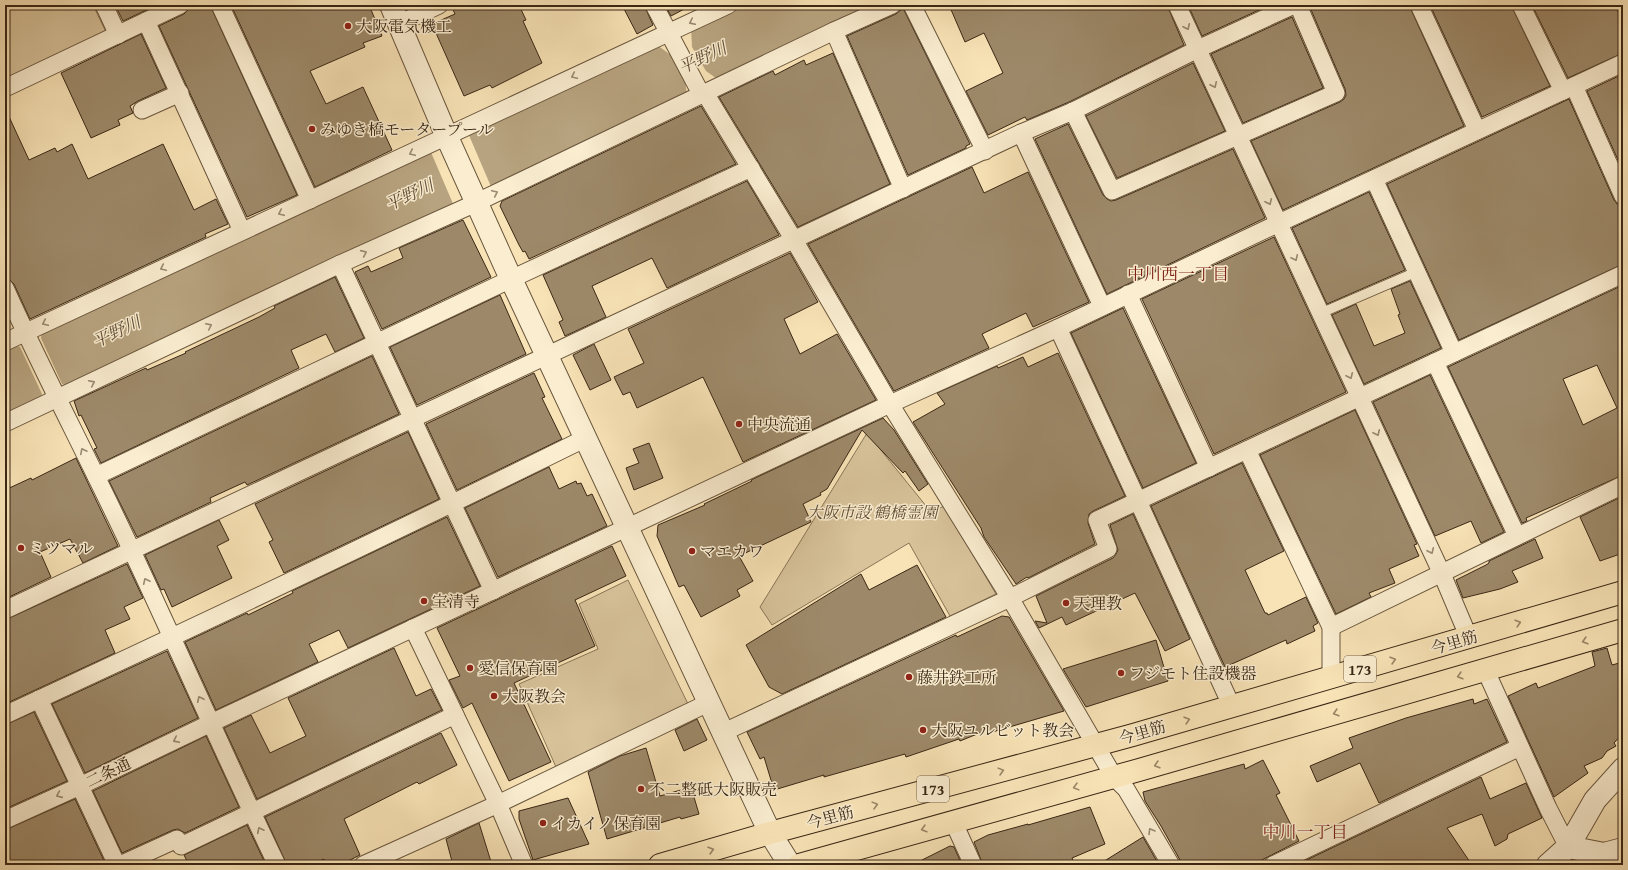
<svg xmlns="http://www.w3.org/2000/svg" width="1628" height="870" viewBox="0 0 1628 870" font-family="'Gentium Book Plus','Noto Serif JP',serif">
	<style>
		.green { fill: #d8c39b; stroke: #897558 }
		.water { fill: #b7a37f; stroke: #857155 }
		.pier { fill: #f8e3b6 }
		.building { fill: #9d8969; stroke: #3a2715; fill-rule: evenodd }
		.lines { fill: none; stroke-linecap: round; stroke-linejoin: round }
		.service-casing { stroke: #6a563d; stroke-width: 11 }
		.minor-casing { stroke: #6a563d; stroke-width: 19 }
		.tertiary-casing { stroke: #6a563d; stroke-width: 24 }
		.primary-casing { stroke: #3a2715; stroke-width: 24 }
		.service { stroke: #faedd0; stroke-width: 9 }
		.minor { stroke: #faedd0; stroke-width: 17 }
		.tertiary { stroke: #faedd0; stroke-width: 22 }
		.primary { stroke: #f8e3b6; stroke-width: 22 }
		.oneway { stroke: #9a8a72 }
		.oneway2 { stroke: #998566 }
		.poi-dot { fill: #8f2418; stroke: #faedd0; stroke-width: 1.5 }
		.labels { text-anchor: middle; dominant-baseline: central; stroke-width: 3; stroke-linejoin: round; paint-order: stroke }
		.shield { fill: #faedd0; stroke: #74624d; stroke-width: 1 }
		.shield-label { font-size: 15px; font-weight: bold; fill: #3a2715 }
		.poi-label { font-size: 16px; fill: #3a2715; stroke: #faedd0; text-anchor: start }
		.park-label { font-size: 16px; font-style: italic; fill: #624e36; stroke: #faedd0 }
		.street-label { font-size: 16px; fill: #3a2715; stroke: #faedd0 }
		.water-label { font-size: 17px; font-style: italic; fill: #604c35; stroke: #faedd0 }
		.neighbourhood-label { font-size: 17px; fill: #7a1f14; stroke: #faedd0 }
	</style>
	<rect width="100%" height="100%" fill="#f8e3b6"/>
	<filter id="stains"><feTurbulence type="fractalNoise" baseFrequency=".005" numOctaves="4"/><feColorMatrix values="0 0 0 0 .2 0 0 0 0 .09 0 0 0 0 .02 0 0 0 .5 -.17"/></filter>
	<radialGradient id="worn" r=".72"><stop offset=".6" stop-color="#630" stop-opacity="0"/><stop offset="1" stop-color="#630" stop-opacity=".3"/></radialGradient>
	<g class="green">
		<polygon points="5,5 93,5 107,34 5,80"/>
		<polygon points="867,433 931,512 944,506 996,594 950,616 909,543 772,625 760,607"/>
		<polygon points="628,580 688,704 556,767 519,684 598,649 579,604"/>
	</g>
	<polygon class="water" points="745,5 880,5 5,414 5,351"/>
	<g class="pier">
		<polygon points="691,28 692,47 706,71 720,81 687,97 685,80 672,56 657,45"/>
		<polygon points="468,133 492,189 454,206 430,150"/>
		<polygon points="42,332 41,338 62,384 68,387 40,400 42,394 20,347 14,345"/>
	</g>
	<g class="building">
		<polygon points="115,5 157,5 123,21"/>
		<polygon points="190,5 210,5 297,195 247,217 159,26 184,14 188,10"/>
		<polygon points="231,5 369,5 382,36 363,43 365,47 310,71 326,104 363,87 392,150 315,187"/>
		<polygon points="451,5 519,5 526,20 523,21 542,63 492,88 490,85 464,96 432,24 455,14"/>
		<polygon points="622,5 644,5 653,25 637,34"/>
		<polygon points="665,5 692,5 671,16"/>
		<polygon points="949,5 1167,5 1184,45 1069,102 1027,120 1025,117 988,135 966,91 1003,73 984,33 965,42"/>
		<polygon points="1188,5 1270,5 1202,36"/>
		<polygon points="1309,5 1409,5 1464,126 1283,210 1251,141 1340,102 1344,99 1346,95 1345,89"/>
		<polygon points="1430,5 1511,5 1550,86 1482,117"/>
		<polygon points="1532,5 1615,5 1623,23 1623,53 1568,78"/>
		<polygon points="903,8 970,144 966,146 966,148 908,175 847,36 896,14"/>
		<polygon points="1292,17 1323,88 1243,123 1211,54"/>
		<polygon points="141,34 166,88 138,101 130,106 133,113 118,120 120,125 91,138 61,73"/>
		<polygon points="833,53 890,184 798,227 719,97 773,71 775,75 804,60 806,65"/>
		<polygon points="1193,63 1225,131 1117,178 1086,116"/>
		<polygon points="1623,74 1623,171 1587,91"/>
		<polygon points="1569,99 1614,200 1617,204 1623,206 1623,264 1459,340 1387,184"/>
		<polygon points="701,106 736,164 529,259 525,251 523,252 519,245 500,206 502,201"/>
		<polygon points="5,108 29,160 55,148 57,152 72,144 88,179 163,144 194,210 216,199 228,224 205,234 206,237 30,319 14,284 10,280 5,278"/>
		<polygon points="1068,124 1103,195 1107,199 1111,201 1116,200 1233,149 1265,218 1107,294 1035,139"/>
		<polygon points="972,167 984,193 1028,172 1089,302 1033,327 1026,313 982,334 989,348 894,391 808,244"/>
		<polygon points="747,181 779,235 667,288 652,258 592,286 606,317 565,336 559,322 563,320 543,275"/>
		<polygon points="1369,192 1405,270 1327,304 1292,228"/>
		<polygon points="463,220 491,277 382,329 355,272 368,266 371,272 403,258 399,248"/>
		<polygon points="1274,237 1346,392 1214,454 1142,299"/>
		<polygon points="790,253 818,302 784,319 800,354 837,334 876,400 743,462 703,377 637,408 630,392 623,395 614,377 644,363 628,329"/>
		<polygon points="335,277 364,338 335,352 326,334 291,350 299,368 101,463 94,449 97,448 81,415 79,416 74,401 146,368 147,370 186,353 185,352 259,317 275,308 274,306"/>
		<polygon points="1410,281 1441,348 1364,384 1332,315 1356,304 1374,346 1405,333 1398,315 1400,314 1391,289"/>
		<path d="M1623 285V475L1526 518 1527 521 1522 523 1448 367ZM1597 365 1617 408 1583 425 1563 379Z"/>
		<polygon points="500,295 526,354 417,405 390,347"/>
		<polygon points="1123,308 1196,463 1143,488 1071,333"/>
		<polygon points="594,344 611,380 590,390 573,355"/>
		<polygon points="1058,353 1125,496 1093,511 1089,514 1088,523 1095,544 1028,578 1027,577 1016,584 984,537 981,528 913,422 945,404 937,393 997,366 998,368 1023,357 1028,367"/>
		<polygon points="372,356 399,414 247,485 245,482 210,498 211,502 137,537 109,481"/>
		<polygon points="534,373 545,397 542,398 562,439 457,490 426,424"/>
		<polygon points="1430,375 1504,532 1481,543 1471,521 1435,536 1373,402"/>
		<polygon points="1355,410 1417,544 1414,545 1419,556 1389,569 1395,583 1369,593 1371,597 1336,614 1260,455"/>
		<polygon points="883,418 894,430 928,484 919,491 905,471 903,473 862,430 827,489 820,493 821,495 803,504 811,522 739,556 753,581 737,590 740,596 701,617 684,585 679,587 657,536 658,525 705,505 704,504 752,481 751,480"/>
		<polygon points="408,432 439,499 284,573 269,542 273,540 255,504"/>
		<polygon points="649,443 663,478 634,490 626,468 639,463 633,449"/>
		<polygon points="76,458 118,546 83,563 70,539 40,552 51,577 5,599 5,490 31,478 32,480"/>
		<polygon points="1242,463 1284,551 1245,570 1265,613 1267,613 1268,615 1306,597 1318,623 1313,626 1315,631 1287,644 1286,640 1225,667 1151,506"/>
		<polygon points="549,467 559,489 576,481 577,484 581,483 587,496 592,494 607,526 498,577 465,508"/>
		<polygon points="1623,496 1623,553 1600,561 1580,517"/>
		<polygon points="1133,514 1190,639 1165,651 1135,593 1066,625 1062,617 1039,628 1035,621 1047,623 1036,596 1113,558 1116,554 1118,550 1110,525"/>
		<polygon points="447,517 480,586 348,648 339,630 309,644 318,662 216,710 185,642 247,613 248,615 293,593 292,591"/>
		<polygon points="219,520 229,540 217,546 232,578 172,607 164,589 161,590 145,555"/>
		<polygon points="1535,539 1543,558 1512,571 1518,582 1500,589 1463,598 1456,580 1486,565 1489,563 1489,561"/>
		<polygon points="612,546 626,576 575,600 595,646 514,683 551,762 509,781 472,703 463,708 449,680 460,676 437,628"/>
		<polygon points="127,564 143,598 124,607 130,619 105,630 115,653 5,704 5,620"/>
		<polygon points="917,565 946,617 782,694 769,687 746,645 861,574 869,590"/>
		<polygon points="1002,616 1009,617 1064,711 989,733 987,730 960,741 959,739 906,757 905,754 824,777 824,775 774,790 764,757 760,759 747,732 956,635 957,637"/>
		<polygon points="1156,640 1168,681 1086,707 1063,669"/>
		<polygon points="394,648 416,696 431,689 442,710 257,799 224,728 251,715 270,753 306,736 288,698"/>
		<polygon points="1607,648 1612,665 1623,662 1623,733 1614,743 1616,746 1607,751 1602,758 1584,766 1588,773 1554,797 1508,696 1536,683 1538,688 1595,666 1592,652"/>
		<polygon points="167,651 198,718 85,773 52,704"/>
		<polygon points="1473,699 1474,704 1487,699 1507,742 1379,803 1360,763 1317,782 1310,766 1353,748 1349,738 1406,718"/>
		<polygon points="34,712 67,781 5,809 5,725"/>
		<polygon points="697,719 707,740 684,751 675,730"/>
		<polygon points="441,733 457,765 419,784 417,782 344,819 360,855 340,865 326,865 324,859 310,865 287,865 265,817"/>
		<polygon points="206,736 239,807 185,833 178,829 173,830 122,853 93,791"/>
		<polygon points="646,748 660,796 691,787 699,814 681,819 680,817 607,839 588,772 620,756"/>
		<polygon points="1263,760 1280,793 1276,795 1299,841 1252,865 1181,865 1180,860 1161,826 1145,801 1143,792 1244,764 1245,769"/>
		<polygon points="1481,777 1490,799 1526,783 1542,818 1508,834 1507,839 1495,846 1482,814 1447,828 1472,865 1296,865"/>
		<polygon points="568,798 589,844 533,860 519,819 519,811"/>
		<polygon points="75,799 106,865 5,865 5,830"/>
		<polygon points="1090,807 1105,844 1072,858 1075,865 983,865 974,842 988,835 1028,824 1028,825"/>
		<polygon points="479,823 492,865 453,865 446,839"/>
		<polygon points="247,825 266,865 189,865 184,855"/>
		<polygon points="1143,837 1159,865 1098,865"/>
		<polygon points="950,846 954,847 962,865 912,865"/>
	</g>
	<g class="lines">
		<defs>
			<polyline id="service" points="1321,313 1416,272"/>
			<g id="minor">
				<polyline points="104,5 118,35"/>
				<polyline points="220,5 310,200"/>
				<polyline points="654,5 699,90 705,93 794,240 890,404 1010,598 1114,777 1126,789 1171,865"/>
				<polyline points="912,5 985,151"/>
				<polyline points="1177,5 1442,574 1469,638"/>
				<polyline points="1419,5 1477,130"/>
				<polyline points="1521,5 1563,91"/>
				<polyline points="146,21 242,231"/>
				<polyline points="399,24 439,5"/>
				<polyline points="834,31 903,189"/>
				<polyline points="1574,86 1623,196"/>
				<polyline points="5,88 180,5"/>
				<polyline points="142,110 180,93"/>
				<polyline points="1073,111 1112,191 1336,93 1298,5"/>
				<polyline points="1021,133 1102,306"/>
				<polyline points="1374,179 1454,353"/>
				<polyline points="340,264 493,591"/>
				<path d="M5 288C45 377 91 463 132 551 181 655 227 761 277 865"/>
				<polyline points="1128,294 1209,468"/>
				<polyline points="1058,328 1138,501 1232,707"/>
				<polyline points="5,342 728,5"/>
				<polyline points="1435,362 1517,536"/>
				<polyline points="5,423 340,264 467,207 834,31 892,5"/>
				<polyline points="1247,450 1331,627 1331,677"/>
				<polyline points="96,476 511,279 751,168"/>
				<polyline points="5,610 1021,133 1073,111 1198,49 1294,5"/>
				<polyline points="1331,627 1623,485"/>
				<polyline points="413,628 498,804 524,865"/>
				<polyline points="1485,669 1548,808 1568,847"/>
				<polyline points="39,699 117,865"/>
				<path d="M5 715C200 625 393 533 586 438"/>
				<polyline points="722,733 1010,598 1108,549 1097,520 1623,274"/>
				<polyline points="5,820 80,786 211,723 890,404 1058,328 1279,223 1623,63"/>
				<polyline points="953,821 973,865"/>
				<polyline points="120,865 177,839 181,846 455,715"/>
				<polyline points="363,865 498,804 708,703"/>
				<polyline points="1273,865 1520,747"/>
			</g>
			<g id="tertiary">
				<polyline points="391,5 447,137 511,279 770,833 790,865"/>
				<polyline points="1568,847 1604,854 1623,849"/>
				<polyline points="1548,865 1568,847 1595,800 1623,769"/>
			</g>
			<g id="primary">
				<polyline points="660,865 770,833 1133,735 1623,592"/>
				<polyline points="799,865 1139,770 1623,630"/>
			</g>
		</defs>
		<use href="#service" class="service-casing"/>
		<use href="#minor" class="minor-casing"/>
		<use href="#tertiary" class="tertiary-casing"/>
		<use href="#primary" class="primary-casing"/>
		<use href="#service" class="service"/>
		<use href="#minor" class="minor"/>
		<use href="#tertiary" class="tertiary"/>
		<use href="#primary" class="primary"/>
	</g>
	<defs><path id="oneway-chevron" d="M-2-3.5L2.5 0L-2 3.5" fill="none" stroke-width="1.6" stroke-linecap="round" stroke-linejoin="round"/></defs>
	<g class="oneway">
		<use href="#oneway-chevron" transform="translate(692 22) rotate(154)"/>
		<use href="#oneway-chevron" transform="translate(1187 27) rotate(65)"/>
		<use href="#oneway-chevron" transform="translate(574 76) rotate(155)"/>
		<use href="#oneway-chevron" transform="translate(1214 85) rotate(65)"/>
		<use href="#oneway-chevron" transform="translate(412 153) rotate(155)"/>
		<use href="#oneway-chevron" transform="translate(495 193) rotate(-25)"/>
		<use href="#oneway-chevron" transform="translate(1269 202) rotate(65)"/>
		<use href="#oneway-chevron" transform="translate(281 213) rotate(155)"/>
		<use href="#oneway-chevron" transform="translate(364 253) rotate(-24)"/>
		<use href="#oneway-chevron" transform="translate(1295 258) rotate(65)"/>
		<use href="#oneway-chevron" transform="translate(163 268) rotate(155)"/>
		<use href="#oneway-chevron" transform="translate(45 323) rotate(155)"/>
		<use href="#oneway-chevron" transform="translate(209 326) rotate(-26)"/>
		<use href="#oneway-chevron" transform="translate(1350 376) rotate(65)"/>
		<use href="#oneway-chevron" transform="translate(92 383) rotate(-26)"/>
		<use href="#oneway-chevron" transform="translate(1377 433) rotate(65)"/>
		<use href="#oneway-chevron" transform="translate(83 451) rotate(-117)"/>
		<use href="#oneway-chevron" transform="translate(1431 551) rotate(65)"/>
		<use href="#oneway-chevron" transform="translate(146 581) rotate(-115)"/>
		<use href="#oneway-chevron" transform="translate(200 699) rotate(-115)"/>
		<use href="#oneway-chevron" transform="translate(176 740) rotate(154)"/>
		<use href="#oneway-chevron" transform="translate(59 795) rotate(156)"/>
		<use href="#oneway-chevron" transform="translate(260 830) rotate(-116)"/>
		<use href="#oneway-chevron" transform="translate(1151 831) rotate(-121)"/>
	</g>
	<g class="oneway2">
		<use href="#oneway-chevron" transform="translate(1518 623) rotate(-16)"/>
		<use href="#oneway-chevron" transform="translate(1585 641) rotate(164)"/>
		<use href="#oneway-chevron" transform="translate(1393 660) rotate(-16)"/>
		<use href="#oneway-chevron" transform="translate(1460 676) rotate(164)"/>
		<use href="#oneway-chevron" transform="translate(1336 713) rotate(164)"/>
		<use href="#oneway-chevron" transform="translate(1187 720) rotate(-16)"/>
		<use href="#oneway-chevron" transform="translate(1157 765) rotate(164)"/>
		<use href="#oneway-chevron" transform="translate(1001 771) rotate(-15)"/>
		<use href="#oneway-chevron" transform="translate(1076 787) rotate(165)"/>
		<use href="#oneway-chevron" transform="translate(875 805) rotate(-15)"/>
		<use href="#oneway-chevron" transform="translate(924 829) rotate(164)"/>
		<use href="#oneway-chevron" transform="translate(711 850) rotate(-16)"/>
	</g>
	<g class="poi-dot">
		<circle cx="348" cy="26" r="4"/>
		<circle cx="312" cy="129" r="4"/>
		<circle cx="739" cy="424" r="4"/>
		<circle cx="21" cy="548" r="4"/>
		<circle cx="692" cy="551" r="4"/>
		<circle cx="424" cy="601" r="4"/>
		<circle cx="1066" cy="603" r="4"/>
		<circle cx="470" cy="668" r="4"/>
		<circle cx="1121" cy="673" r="4"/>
		<circle cx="909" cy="677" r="4"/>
		<circle cx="494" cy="696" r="4"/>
		<circle cx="923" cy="730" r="4"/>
		<circle cx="641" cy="789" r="4"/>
		<circle cx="543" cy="823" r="4"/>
	</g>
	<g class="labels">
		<g class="shield">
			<rect x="1344" y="656" width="32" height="26" rx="3"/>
			<rect x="917" y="776" width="32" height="26" rx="3"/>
		</g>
		<g class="shield-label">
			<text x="1360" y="669">173</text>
			<text x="933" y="789">173</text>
		</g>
		<g class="poi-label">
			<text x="356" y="26">大阪電気機工</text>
			<text x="320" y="129">みゆき橋モータープール</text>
			<text x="747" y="424">中央流通</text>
			<text x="29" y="548">ミツマル</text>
			<text x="700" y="551">マエカワ</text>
			<text x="432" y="601">宝清寺</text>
			<text x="1074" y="603">天理教</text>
			<text x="478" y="668">愛信保育園</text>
			<text x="1129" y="673">フジモト住設機器</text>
			<text x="917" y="677">藤井鉄工所</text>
			<text x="502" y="696">大阪教会</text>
			<text x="931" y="730">大阪ユルビット教会</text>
			<text x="649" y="789">不二整砥大阪販売</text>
			<text x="551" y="823">イカイノ保育園</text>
		</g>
		<g class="park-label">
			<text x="872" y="512">大阪市設 鶴橋霊園</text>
		</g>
		<g class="street-label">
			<text transform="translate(1454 642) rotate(-16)">今里筋</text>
			<text transform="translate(1142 732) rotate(-16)">今里筋</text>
			<text transform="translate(108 772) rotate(-26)">二条通</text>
			<text transform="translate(830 817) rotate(-15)">今里筋</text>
		</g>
		<g class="water-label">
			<text transform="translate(702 57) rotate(-25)">平野川</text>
			<text transform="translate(409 194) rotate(-25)">平野川</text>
			<text transform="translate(116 331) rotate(-25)">平野川</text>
		</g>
		<g class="neighbourhood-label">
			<text x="1178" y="273">中川西一丁目</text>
			<text x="1305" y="831">中川一丁目</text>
		</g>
	</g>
	<rect width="1628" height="870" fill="none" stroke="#f8e3b6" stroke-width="20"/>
	<rect x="6" y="6" width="1616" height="858" fill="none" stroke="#3a2715" stroke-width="2"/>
	<rect x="10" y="10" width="1608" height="850" fill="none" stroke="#3a2715"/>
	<rect width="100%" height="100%" filter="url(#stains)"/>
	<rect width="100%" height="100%" fill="url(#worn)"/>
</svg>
